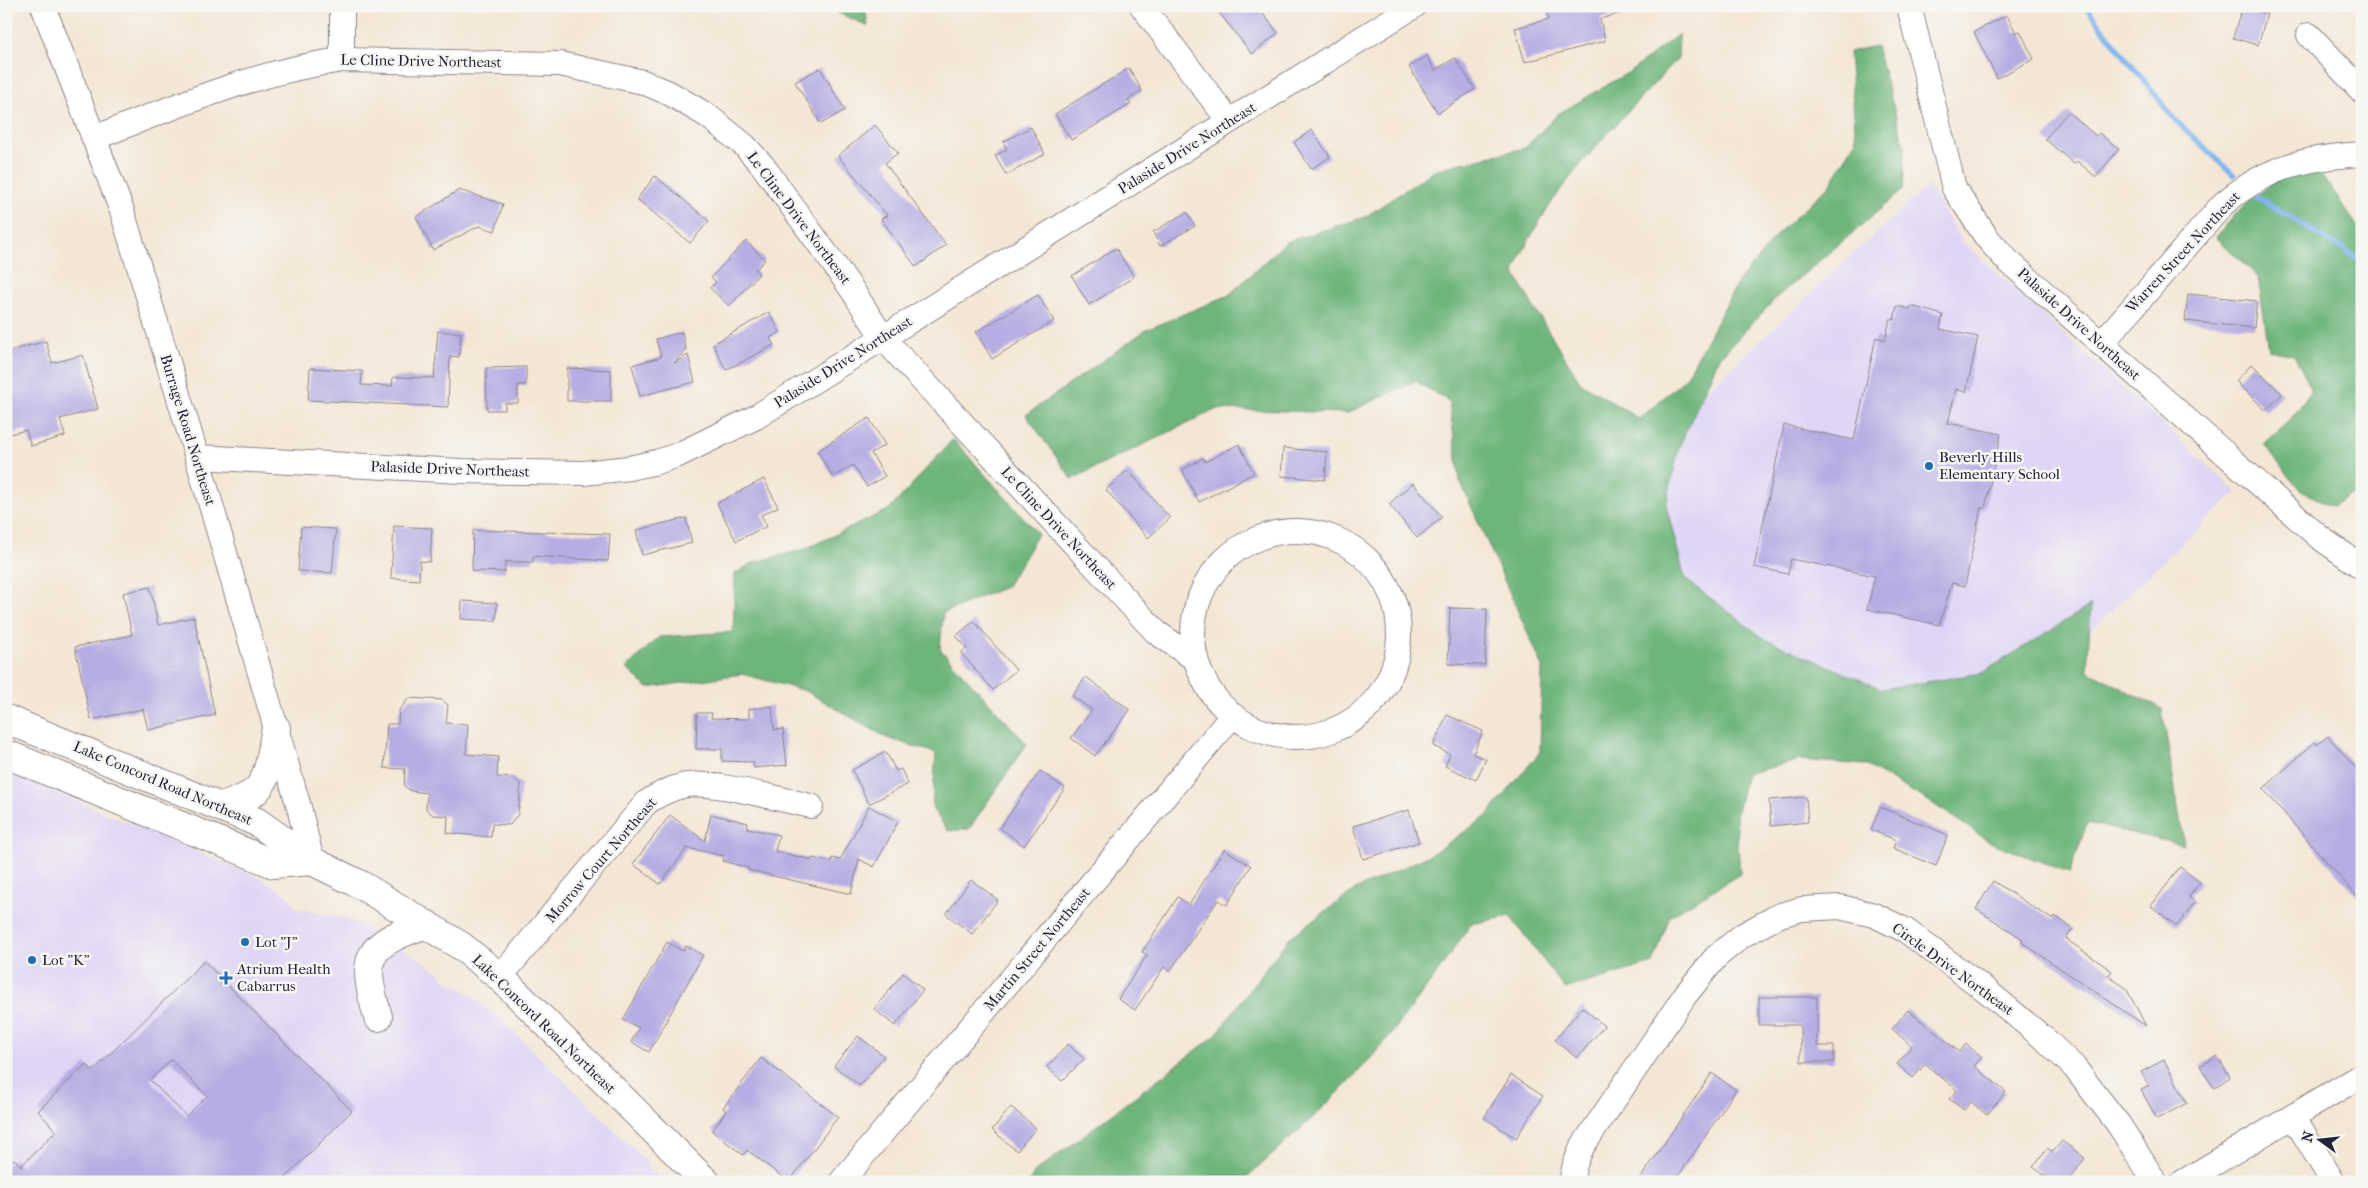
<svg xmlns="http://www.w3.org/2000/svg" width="2368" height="1188" viewBox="0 0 2368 1188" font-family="'IM FELL French Canon',serif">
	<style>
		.built { fill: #dfd5f5 }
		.forest { fill: #6eb57b; stroke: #486c5b }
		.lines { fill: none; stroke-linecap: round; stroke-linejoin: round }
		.stream { stroke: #7fb5ee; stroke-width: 5.5 }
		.building { fill: #b5ade3; fill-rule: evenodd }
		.minor-casing { stroke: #8b8488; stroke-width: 26 }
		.major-casing { stroke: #8b8488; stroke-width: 30 }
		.minor { stroke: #fff; stroke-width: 24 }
		.major { stroke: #fff; stroke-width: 28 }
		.poi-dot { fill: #1f6fb2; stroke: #f6f6f2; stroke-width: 2 }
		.labels { text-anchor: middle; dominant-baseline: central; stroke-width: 5; stroke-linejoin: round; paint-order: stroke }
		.street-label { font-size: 15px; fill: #22223b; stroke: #f6f6f2 }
		.poi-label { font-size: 15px; fill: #22223b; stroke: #f6f6f2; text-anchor: start }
	</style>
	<rect width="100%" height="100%" fill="#f6f6f2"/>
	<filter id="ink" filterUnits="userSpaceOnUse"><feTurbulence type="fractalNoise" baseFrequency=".02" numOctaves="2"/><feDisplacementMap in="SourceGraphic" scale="10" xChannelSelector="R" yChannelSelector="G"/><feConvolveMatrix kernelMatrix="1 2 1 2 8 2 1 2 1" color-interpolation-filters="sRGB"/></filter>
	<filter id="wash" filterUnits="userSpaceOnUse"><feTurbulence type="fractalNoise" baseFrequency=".0096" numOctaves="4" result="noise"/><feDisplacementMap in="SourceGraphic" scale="20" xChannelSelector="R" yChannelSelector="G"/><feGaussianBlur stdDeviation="1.12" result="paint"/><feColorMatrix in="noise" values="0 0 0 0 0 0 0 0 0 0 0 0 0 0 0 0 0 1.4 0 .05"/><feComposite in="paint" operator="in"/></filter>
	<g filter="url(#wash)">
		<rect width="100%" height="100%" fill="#f4e6d4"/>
		<g class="built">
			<polygon points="1928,185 1963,242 2237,492 2036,682 1907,713 1659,583 1654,439"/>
			<polygon points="6,772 263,879 286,894 300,912 304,909 347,919 366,928 371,934 412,954 439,972 450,983 463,989 508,1026 645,1160 661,1182 6,1182"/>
		</g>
		<g class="forest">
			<polygon points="823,6 865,6 868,26"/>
			<path d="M1679 34 1678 58C1619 123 1547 188 1514 272L1533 306 1581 383 1639 419 1686 378 1737 284 1778 233 1830 185 1856 140 1849 52 1876 46 1905 148 1903 190 1778 296 1719 358 1679 447 1666 505 1685 579 1765 639 1882 689 1982 673 2091 605 2087 670 2162 709 2184 845 2087 823 2070 873 1990 842 1929 801 1865 765 1800 760 1746 774 1736 816 1740 874 1670 916 1653 963 1565 989 1510 916 1471 924C1443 965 1415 1005 1383 1044 1341 1094 1291 1138 1242 1182H1029L1035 1172 1215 1036 1288 939 1353 891 1430 855 1486 817 1540 752 1542 665 1460 481 1449 401 1415 381 1348 413 1217 409 1072 479 1026 415 1146 330 1229 295 1286 242 1365 217 1437 169 1525 148 1558 114 1631 71Z"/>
			<polygon points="2316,167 2362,233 2362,489 2332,506 2301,491 2264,444 2291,419 2312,390 2294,355 2269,350 2258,277 2216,237 2243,206 2278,179"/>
			<polygon points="953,439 1038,534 1007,586 943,613 940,649 1027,744 969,829 948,831 932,808 936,753 887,738 806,691 742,674 648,688 626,668 659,637 733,632 735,574 752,563 805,549 890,509"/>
		</g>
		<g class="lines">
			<g class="stream">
				<polyline points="2085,6 2175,120 2234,175"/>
				<polyline points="2257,197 2362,261"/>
			</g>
		</g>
		<g id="blocks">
			<g class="building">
				<polygon points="1214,6 1257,6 1278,33 1252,54"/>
				<polygon points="1572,6 1628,6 1629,11 1600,19 1605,41 1525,62 1515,28 1549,19 1547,13"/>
				<polygon points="2242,7 2267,14 2258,45 2233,38"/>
				<polygon points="2007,15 2016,33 2020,31 2034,59 1997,78 1974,32"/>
				<polygon points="1427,56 1435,70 1455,58 1475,89 1438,113 1409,67"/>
				<polygon points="820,68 845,110 821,124 795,82"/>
				<polygon points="1129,68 1142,91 1128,100 1131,104 1071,140 1055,114"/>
				<polygon points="2068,112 2096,136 2099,133 2119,149 2096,177 2077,161 2074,164 2045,139"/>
				<polygon points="875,125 898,153 885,163 946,245 916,267 881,219 887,215 838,156"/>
				<polygon points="1031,127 1045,154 1006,175 995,156 1007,149 1003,142"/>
				<polygon points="1312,130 1330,157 1311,169 1294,142"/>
				<polygon points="655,176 709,221 690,243 637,199"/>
				<polygon points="459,190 503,204 495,231 479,226 433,250 416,217"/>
				<polygon points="1187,212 1195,226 1160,246 1153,232"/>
				<polygon points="746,241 765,260 755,270 759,274 729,306 710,288 716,282 711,277"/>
				<polygon points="1116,248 1134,277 1089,305 1072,276"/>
				<polygon points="2188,294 2257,301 2254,328 2185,321"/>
				<polygon points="1038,295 1054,321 992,359 976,332"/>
				<polygon points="1897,306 1910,309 1911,306 1943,315 1940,329 1978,337 1966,392 1956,389 1948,423 2001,434 1985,508 1981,508 1965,586 1952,583 1939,625 1867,609 1875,576 1791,559 1788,574 1754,567 1784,425 1854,440 1876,337 1885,340 1890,319 1894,320"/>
				<polygon points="769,312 780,332 770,338 774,345 726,370 713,344"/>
				<polygon points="438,331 461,333 459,357 450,356 448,407 308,400 310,368 362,371 361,385 392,386 393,377 434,378"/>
				<polygon points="682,332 686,349 674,363 688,355 695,382 640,396 632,365 661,357 656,339"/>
				<polygon points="46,341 52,363 83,355 98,409 60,419 65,436 31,446 26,430 6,435 6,352"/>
				<polygon points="2252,364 2282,394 2266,411 2236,381"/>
				<polygon points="526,367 526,385 518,385 518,403 505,403 505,410 487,410 486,368"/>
				<polygon points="567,368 611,370 611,401 567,401"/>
				<polygon points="869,418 885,445 871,453 885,476 867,487 853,465 833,477 817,451"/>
				<polygon points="1239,444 1254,473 1199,502 1182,470 1203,458 1205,462"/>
				<polygon points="1283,448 1327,452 1325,480 1281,476"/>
				<polygon points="1128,470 1170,518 1148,538 1106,490"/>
				<polygon points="764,479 778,507 761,515 767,526 736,541 717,503"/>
				<polygon points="1413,483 1442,517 1417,538 1389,504"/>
				<polygon points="686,518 692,543 642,555 636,530"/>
				<polygon points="394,526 432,528 430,562 420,561 419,580 391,578"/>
				<polygon points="301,527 336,529 332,573 298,571"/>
				<polygon points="473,530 610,534 608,561 533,556 533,562 505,562 505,572 472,571"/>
				<polygon points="150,587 158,625 194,617 215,715 148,730 143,709 91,720 75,647 132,635 123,593"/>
				<polygon points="462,601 497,603 496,621 461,619"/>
				<polygon points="1450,608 1487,609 1485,665 1448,664"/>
				<polygon points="974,621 1016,670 993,690 961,653 967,648 956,636"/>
				<polygon points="1086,677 1130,710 1095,756 1071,738 1092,710 1072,696"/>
				<polygon points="409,698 442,700 448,705 446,723 468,724 466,754 498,757 497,777 513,778 521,784 518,814 510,825 492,824 491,837 447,833 448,816 433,815 426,809 427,793 411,791 404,786 405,769 384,768 387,724 398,724 399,710"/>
				<polygon points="772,706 774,730 783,729 787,765 754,768 753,762 722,761 722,749 696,749 697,713 712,713 711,718 749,719 749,709"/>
				<polygon points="1447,715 1483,731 1473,754 1486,759 1476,780 1445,766 1450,754 1433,746"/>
				<polygon points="2328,736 2362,775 2362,902 2263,789 2315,742 2317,745"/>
				<polygon points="886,752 896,771 901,769 908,784 869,804 852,770"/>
				<polygon points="1040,771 1065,788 1024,846 1000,828"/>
				<polygon points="1806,797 1808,822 1771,826 1769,800"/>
				<polygon points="869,806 898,822 874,867 859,859 851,894 748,870 749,868 723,861 724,856 687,848 660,884 633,864 670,815 705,841 711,814 748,823 747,828 779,835 775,851 812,860 813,858 831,862 832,858 840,860"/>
				<polygon points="1880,807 1948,835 1936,866 1893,848 1896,840 1871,830"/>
				<polygon points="1409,810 1419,842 1363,859 1353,826"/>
				<polygon points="1224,849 1251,866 1227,905 1218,900 1170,971 1164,967 1135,1010 1118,999 1147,955 1142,952 1178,897 1189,905"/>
				<polygon points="2180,867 2200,882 2189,897 2195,902 2177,926 2151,906"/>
				<polygon points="971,880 998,900 972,934 946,914"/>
				<polygon points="1993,881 2053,920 2055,916 2073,929 2066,939 2112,971 2108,976 2126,988 2146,1026 2021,942 2023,939 1976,909"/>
				<polygon points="667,942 683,951 686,946 703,955 649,1052 631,1042 639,1028 623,1020"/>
				<path d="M204 961 352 1111 281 1182H6V1166L14 1159 21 1166 56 1131 38 1111 86 1064 93 1071ZM171 1060 207 1096 186 1116 150 1080Z"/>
				<polygon points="903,973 923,990 895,1026 874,1009"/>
				<polygon points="1759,997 1817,997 1817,1046 1834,1046 1834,1062 1801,1062 1800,1025 1759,1025"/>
				<polygon points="1582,1007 1604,1026 1577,1058 1555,1040"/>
				<polygon points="1908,1010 1959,1052 1966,1044 1982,1057 1974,1066 2006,1092 1987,1115 1971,1102 1964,1110 1949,1099 1957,1090 1925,1064 1913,1078 1897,1064 1912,1046 1892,1029"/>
				<polygon points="858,1036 884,1056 860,1086 834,1066"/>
				<polygon points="1068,1044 1084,1059 1062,1081 1047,1067"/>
				<polygon points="2217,1056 2230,1077 2214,1088 2200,1066"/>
				<polygon points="761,1058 838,1117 789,1182 747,1150 743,1155 712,1131 726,1111 723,1108"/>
				<polygon points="2164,1060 2187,1103 2157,1119 2141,1090 2149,1086 2141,1072"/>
				<polygon points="1712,1073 1736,1090 1692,1156 1674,1182 1638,1182"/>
				<polygon points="1511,1075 1543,1096 1516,1138 1484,1118"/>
				<polygon points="1011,1107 1036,1128 1017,1151 992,1130"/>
				<polygon points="2062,1141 2085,1158 2068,1182 2054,1182 2033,1167 2047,1148 2053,1152"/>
			</g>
		</g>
	</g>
	<g filter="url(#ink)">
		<use href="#blocks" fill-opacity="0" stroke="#8b8488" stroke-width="1"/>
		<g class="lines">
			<defs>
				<g id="minor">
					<polyline points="43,6 122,211 197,457 299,807 312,861"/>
					<polyline points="1142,6 1229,121"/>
					<polyline points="1909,6 1954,188 1987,238 2006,259 2319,537 2362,567"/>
					<polyline points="2309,35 2362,91"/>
					<polyline points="342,60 342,6"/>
					<path d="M94 138C174 107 256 71 342 60L560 64 643 82 669 93 708 116 744 145 763 166 851 288 883 338 1156 632 1195 659"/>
					<path d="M2101 344 2224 203C2269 166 2304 158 2362 154"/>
					<polyline points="197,457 461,471 584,473 629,468 657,462 678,455 756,417 1414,6"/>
					<circle cx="1296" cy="634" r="103"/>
					<path d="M500 977 647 802C658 795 669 789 682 786 710 779 781 800 811 806"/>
					<polyline points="2293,1116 2333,1182"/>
					<polyline points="841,1182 1232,716"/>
					<polyline points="1571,1182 1575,1164 1582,1147 1686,994 1716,957 1743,935 1780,915 1802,909 1840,907 1874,915 1905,930 1987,991 2048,1042 2074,1067 2119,1125 2155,1182"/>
					<polyline points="2183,1182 2362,1075"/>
				</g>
				<g id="major">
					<polyline points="6,719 257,822 312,861 361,885 461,946 500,977 706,1182"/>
					<polyline points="6,754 274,864 312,861"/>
					<path d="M222 807C234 802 253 797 260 786 271 771 272 746 276 728"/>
					<path d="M378 1017C360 955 366 945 426 924"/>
				</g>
			</defs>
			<use href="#minor" class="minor-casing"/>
			<use href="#major" class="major-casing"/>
			<use href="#minor" class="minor"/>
			<use href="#major" class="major"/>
		</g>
	</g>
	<g class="poi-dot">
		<circle cx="1929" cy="466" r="5"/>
		<circle cx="245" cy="942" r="5"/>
		<circle cx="32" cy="960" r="5"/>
		<path d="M223.5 970.5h5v5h5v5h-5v5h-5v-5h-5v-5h5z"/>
	</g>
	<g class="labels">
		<g class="street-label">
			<text transform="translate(421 61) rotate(1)">Le Cline Drive Northeast</text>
			<text transform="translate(1187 148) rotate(-32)">Palaside Drive Northeast</text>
			<text transform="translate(799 218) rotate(53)">Le Cline Drive Northeast</text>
			<text transform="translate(2183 252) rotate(-47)">Warren Street Northeast</text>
			<text transform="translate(2079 324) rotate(42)">Palaside Drive Northeast</text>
			<text transform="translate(843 362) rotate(-32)">Palaside Drive Northeast</text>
			<text transform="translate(188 430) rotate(73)">Burrage Road Northeast</text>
			<text transform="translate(450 469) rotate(2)">Palaside Drive Northeast</text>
			<text transform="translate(1059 528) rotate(47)">Le Cline Drive Northeast</text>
			<text transform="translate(163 783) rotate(23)">Lake Concord Road Northeast</text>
			<text transform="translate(601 860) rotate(-49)">Morrow Court Northeast</text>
			<text transform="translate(1037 949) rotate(-50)">Martin Street Northeast</text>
			<text transform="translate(1953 969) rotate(36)">Circle Drive Northeast</text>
			<text transform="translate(544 1024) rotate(44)">Lake Concord Road Northeast</text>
		</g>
		<g class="poi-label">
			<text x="1939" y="457">Beverly Hills<tspan x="1939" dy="17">Elementary School</tspan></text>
			<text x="255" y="942">Lot "J"</text>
			<text x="42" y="960">Lot "K"</text>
			<text x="237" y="969">Atrium Health<tspan x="237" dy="17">Cabarrus</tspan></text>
		</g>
	</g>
	<rect width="2368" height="1188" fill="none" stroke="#f6f6f2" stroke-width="25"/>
	<g transform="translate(2320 1140) rotate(285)" stroke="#f6f6f2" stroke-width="4" paint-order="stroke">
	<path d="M0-4L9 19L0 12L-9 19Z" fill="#22223b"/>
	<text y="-8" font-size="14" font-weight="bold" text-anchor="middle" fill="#22223b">N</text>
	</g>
</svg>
